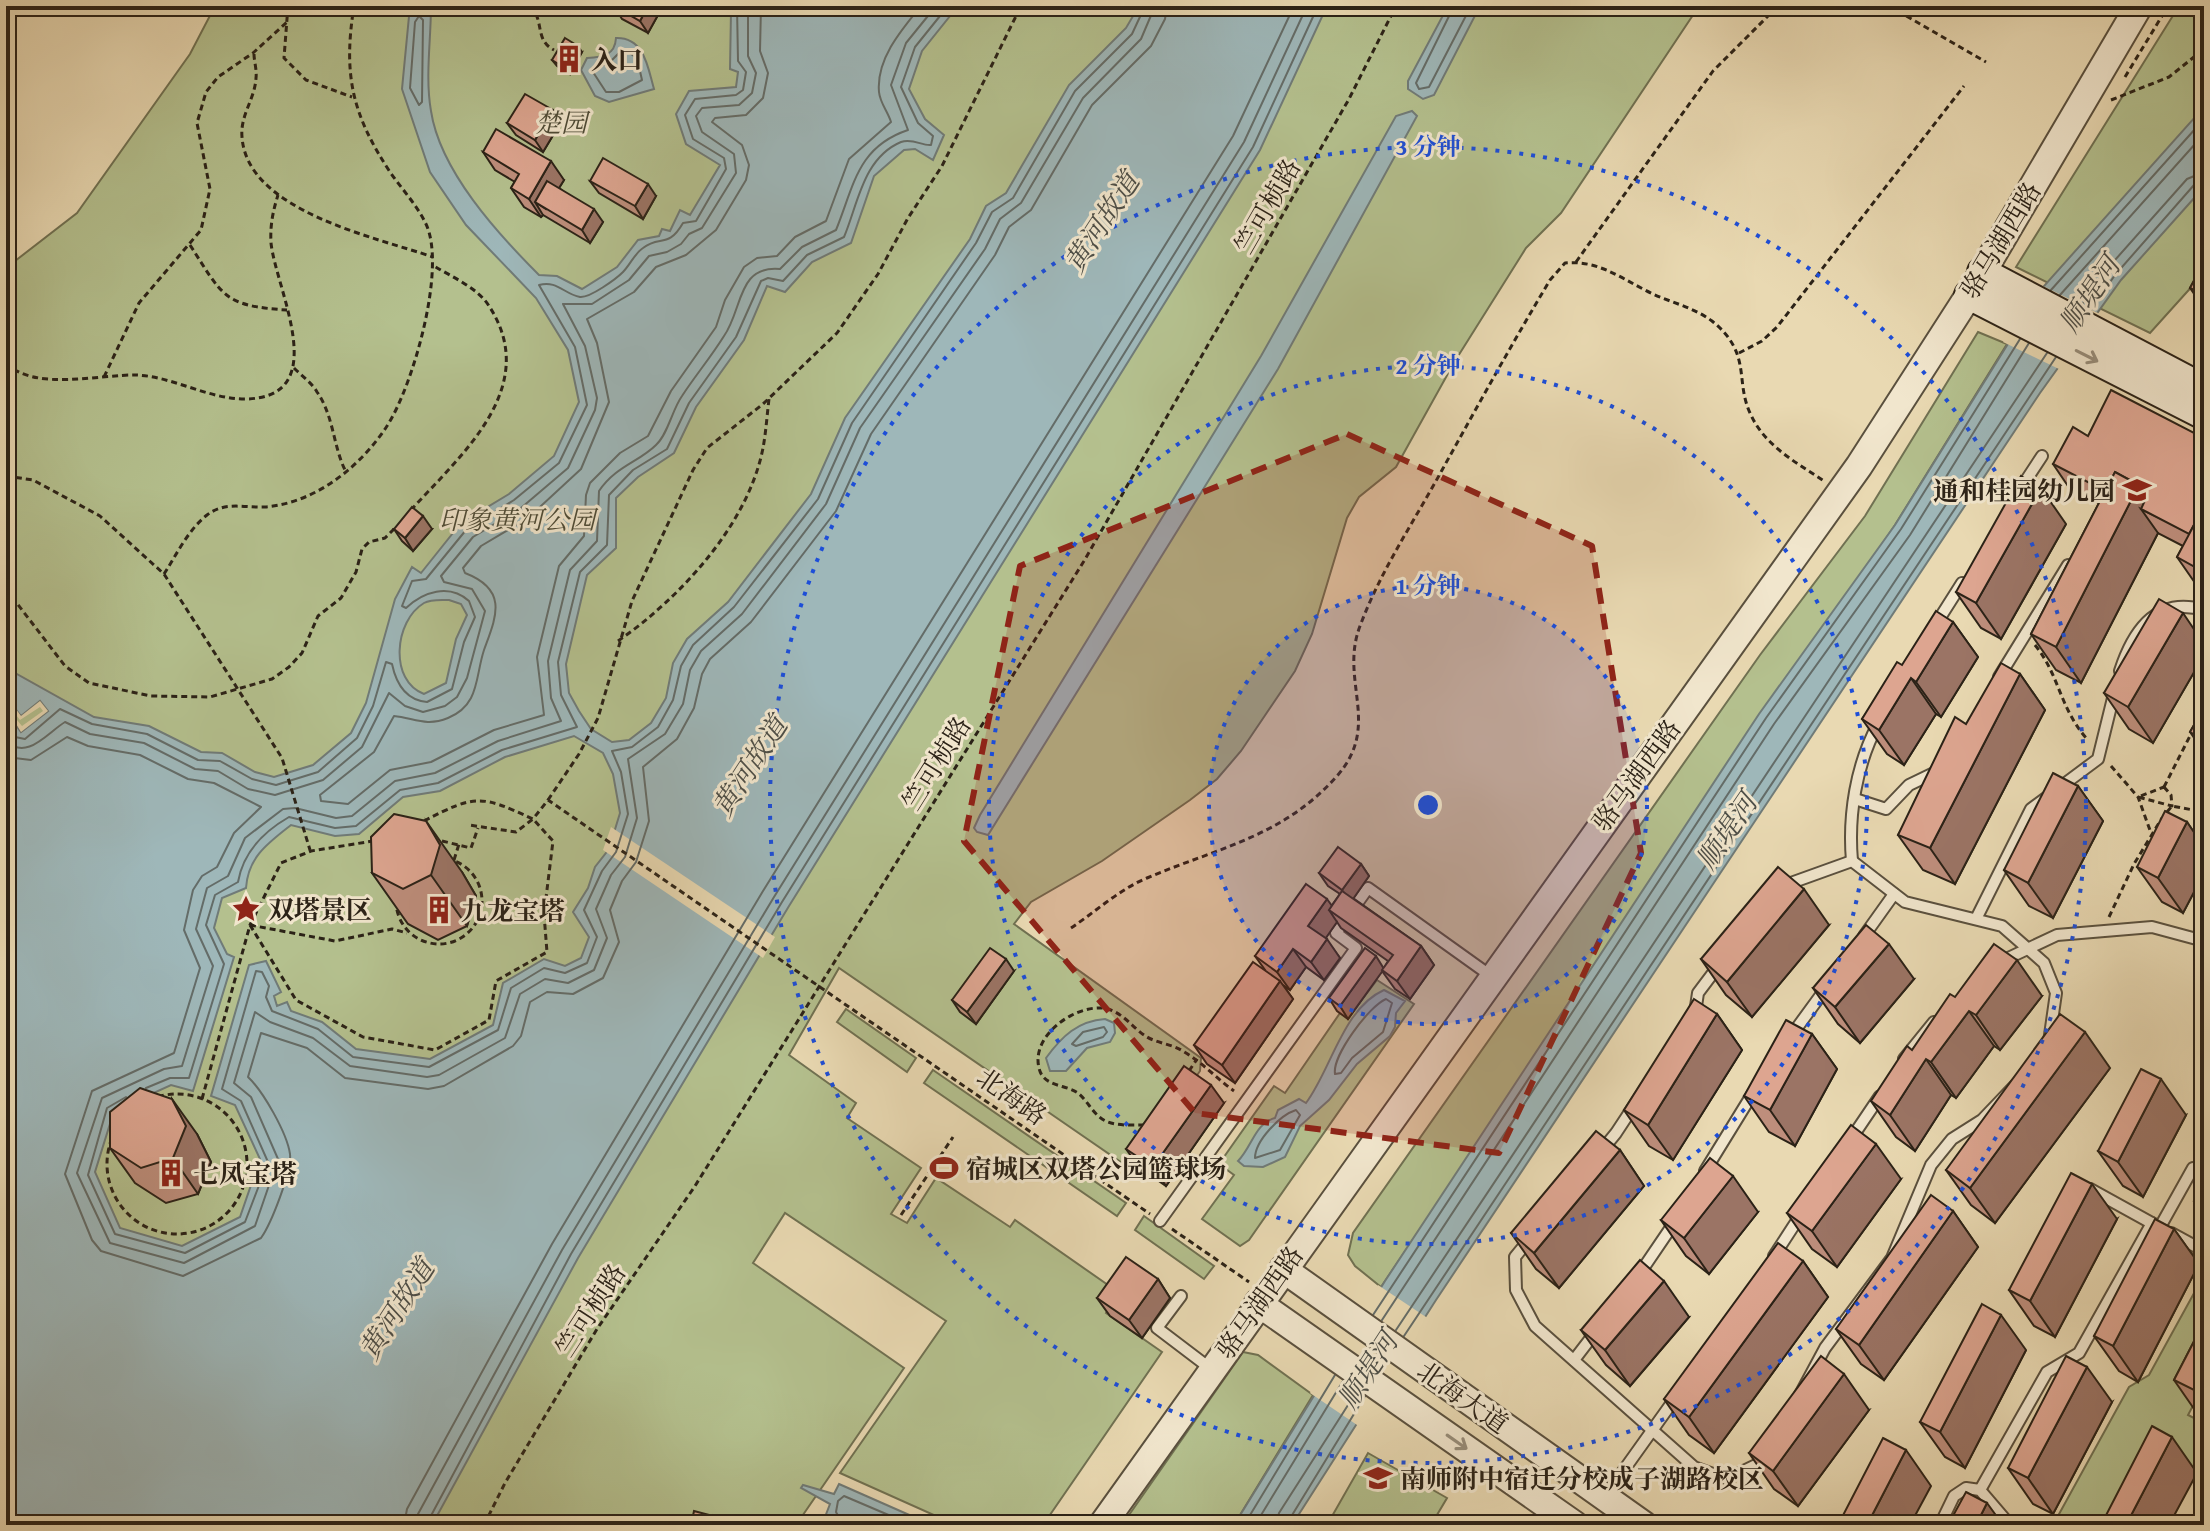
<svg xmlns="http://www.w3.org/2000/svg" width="2210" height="1531" viewBox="0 0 2210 1531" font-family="'Gentium Book Plus','Noto Serif SC',serif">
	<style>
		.green { fill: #b4c08e; stroke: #707152; stroke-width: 2 }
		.water { fill: #9eb7b9; stroke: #707b78; stroke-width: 2; fill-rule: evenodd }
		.pier { fill: #e9d9b2 }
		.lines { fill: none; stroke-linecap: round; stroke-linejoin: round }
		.shore { stroke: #646c68; stroke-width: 2 }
		.service-casing { stroke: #5a503e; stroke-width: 14 }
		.tertiary-casing { stroke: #5a503e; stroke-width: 30 }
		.secondary-casing { stroke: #2b2217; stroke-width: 32 }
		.path { stroke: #2b2217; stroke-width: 3; stroke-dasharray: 6 4; stroke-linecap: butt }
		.service { stroke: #f1e6cd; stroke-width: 10 }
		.tertiary { stroke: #f1e6cd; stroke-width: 26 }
		.secondary { stroke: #f1e6cd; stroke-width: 28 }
		.wall { fill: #be8e7c; stroke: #2b2217; stroke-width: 2 }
		.shaded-wall { fill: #9b7465; stroke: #2b2217; stroke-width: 2 }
		.building { fill: #dda590; stroke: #2b2217; stroke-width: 2 }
		.oneway { stroke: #988e7b }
		.marked { fill: #8f2418; fill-opacity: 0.2; stroke: #8f2418; stroke-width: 6; stroke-dasharray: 16 10; stroke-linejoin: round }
		.ring { fill: none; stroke: #1d4ed8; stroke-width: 4; stroke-dasharray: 4 8 }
		.labels { text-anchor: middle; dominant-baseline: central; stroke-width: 6; stroke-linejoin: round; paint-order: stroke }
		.poi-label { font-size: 26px; font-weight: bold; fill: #2b2217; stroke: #f1e6cd; text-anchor: start }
		.park-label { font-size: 26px; font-style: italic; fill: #4d4a35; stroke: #f1e6cd }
		.street-label { font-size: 26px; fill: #2b2217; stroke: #f1e6cd }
		.water-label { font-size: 28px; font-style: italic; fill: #4e4f48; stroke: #f1e6cd }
		.centre { fill: #1d4ed8; stroke: #f1e6cd; stroke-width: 4 }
		.ring-label { font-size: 24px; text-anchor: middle; font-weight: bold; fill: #1d4ed8; stroke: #f1e6cd; stroke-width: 6; stroke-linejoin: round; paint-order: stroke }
	</style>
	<rect width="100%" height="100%" fill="#e9d9b2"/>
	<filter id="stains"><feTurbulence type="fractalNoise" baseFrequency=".0025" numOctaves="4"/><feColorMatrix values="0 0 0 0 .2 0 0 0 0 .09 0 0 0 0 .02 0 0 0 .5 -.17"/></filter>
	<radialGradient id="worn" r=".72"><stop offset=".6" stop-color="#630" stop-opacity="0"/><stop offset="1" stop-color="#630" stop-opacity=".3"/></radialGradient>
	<g class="green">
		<polygon points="215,6 1699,6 1561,213 1526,248 1455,361 1396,467 1359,497 1347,518 1312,634 1295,671 1241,751 1217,779 1190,800 1102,861 1031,902 1014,924 1201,1058 1200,1071 1131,1169 839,968 789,1055 856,1103 847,1118 921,1168 891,1214 907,1223 936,1178 1010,1227 1015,1220 1118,1292 1106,1313 1162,1352 1043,1525 956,1525 840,1473 946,1321 785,1213 753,1263 904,1368 796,1525 6,1525 6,268 77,213 190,54"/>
		<polygon points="2179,6 2204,6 2204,273 2150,333 2016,267"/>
		<polygon points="1978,332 2007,344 1895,525 1381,1287 1355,1266 1348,1255 1353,1233 1760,655 1865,516"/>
		<polygon points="1377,980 1414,1004 1249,1240 1240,1246 1202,1219 1234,1175 1219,1164 1274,1086 1285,1093 1340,1013 1348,1018"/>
		<polygon points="846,1009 916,1058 907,1072 837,1022"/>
		<polygon points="933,1070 1126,1203 1117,1216 924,1083"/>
		<polygon points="1144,1216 1214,1266 1204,1279 1135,1230"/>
		<polygon points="2204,1275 2204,1385 2188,1415 2204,1423 2204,1475 2167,1455 2130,1525 2053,1525 2129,1387 2149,1375"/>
		<polygon points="1243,1352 1258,1355 1313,1395 1234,1525 1122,1525"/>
		<polygon points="1368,1453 1447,1498 1431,1525 1327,1525"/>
	</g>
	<g class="water">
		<path d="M410 6H431C431 40 425 77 431 111 440 171 498 234 539 275L557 276 582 289 617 267 638 240 659 236 662 229 670 231 680 210 690 215 720 165 686 144 676 114 689 91 736 87 738 72 730 69 731 11 728 6H958L922 51 909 89 925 119 944 135 933 160 915 149 904 150 874 176 851 243 812 262 785 292 767 286 744 340 696 407 674 453 638 477 616 498V548L587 575 566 664 569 693 579 711 591 729 612 742 629 740 651 723 666 698 673 663 687 639 728 602 811 494 845 418 970 239 986 206 1006 193 1069 85 1126 28 1139 6H1327L1260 150 789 906 578 1258 432 1525H6V711L21 732 48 711 40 701 21 716 6 697V668L94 717 149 726 201 752 222 753 255 772 274 777 313 765 351 733 366 703 395 599 412 567 421 573 461 523 509 494 554 456 579 402 568 350 536 298 466 225 430 172 402 89ZM449 600 461 604 467 615 456 639 446 683 424 694C389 681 394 621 424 603 431 599 440 600 449 600ZM574 736 603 753 613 774 620 813 609 849 595 867 588 888 573 912 589 937 581 958 565 966 544 959 503 983 493 1025 430 1059 356 1049 322 1022 291 1011 287 1002 277 1006 274 996 281 992 266 961 249 965 211 1096 235 1105 260 1159 240 1217 182 1246 120 1228 95 1172 114 1111 171 1085 193 1091 234 957 227 954 214 928 222 898 246 888C248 857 268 843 291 825L335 836 359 834 403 797 440 791 505 757Z"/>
		<polygon points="1448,6 1480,6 1434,95 1423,99 1408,89 1408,81"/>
		<path d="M616 38C645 37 648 69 654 89L609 102 595 96 581 70 587 58C602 57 615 56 616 38Z"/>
		<polygon points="2204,107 2204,187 2121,280 2040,393 1436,1300 1292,1525 1234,1525 1385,1281 1759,714 1895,525 2044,286"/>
		<polygon points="1412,111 1417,116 1278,369 988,835 977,832 974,828 980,815 1261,356 1396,116"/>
		<path d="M1384 990 1405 1001 1396 1013 1395 1027 1390 1036 1357 1064 1329 1100 1300 1126 1285 1157 1263 1167 1244 1166 1238 1161C1252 1147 1255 1123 1275 1118L1278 1110 1299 1099 1306 1103C1331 1070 1343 1008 1384 990Z"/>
		<path d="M1105 1019 1114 1023 1115 1033 1110 1042 1087 1048 1066 1071H1050L1046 1058C1062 1036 1078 1021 1105 1019Z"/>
		<polygon points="839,1484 932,1525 843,1525 825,1517 830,1504 801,1488 803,1485 834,1494"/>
	</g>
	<g class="pier">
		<polygon points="2041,285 2102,315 2061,370 2003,342"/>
		<polygon points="7,697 21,716 40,701 48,711 21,732 6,707 22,726 43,711 40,707 20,720 6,702"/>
		<polygon points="611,827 775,937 763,958 603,850"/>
		<polygon points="1378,1285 1429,1319 1360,1427 1310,1393"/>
	</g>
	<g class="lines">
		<g class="shore">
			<path d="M761 6 760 51 768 73 763 98 746 115 715 118 712 122 742 145 749 165 746 180 716 230 686 255 656 267 634 292 587 319 597 343 609 402 581 469 528 518 481 546 463 568 465 573C509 590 496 617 484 650 475 677 480 705 448 718 426 727 414 718 394 716L374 752 320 795 321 801 348 804 390 770 431 762 494 730 544 715 537 657 559 566 584 536 586 495 590 483 620 453 648 436 671 391 716 327 725 300 744 267 757 258 777 256 795 237 826 221 849 159 891 122C888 112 880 103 879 92 876 59 902 29 921 6"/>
			<path d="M936 6 906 43 891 85 908 130C857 147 854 186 836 230L802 247 780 269C737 265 743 309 724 336 711 357 695 376 682 396 672 410 668 434 656 445 639 462 616 466 599 491L597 541 570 570 548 661 551 698 561 721 498 741 435 773 395 781 352 816 336 818 295 808 283 809 245 838 228 876 207 888 196 929 213 966 182 1066 164 1069 102 1098 77 1173 110 1243 184 1263 255 1226 278 1159 251 1097 234 1083 255 1012 270 1022 313 1038 350 1066 427 1077 439 1075 505 1038 520 994 545 979 568 983 594 970 607 938 596 909 611 875 625 857 637 818 628 759 665 734 683 704 690 670 701 651 742 614 826 504 860 428 985 249 1000 219 1021 203 1083 98 1141 39 1155 6"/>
			<polyline points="1454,6 1416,83 1419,89 1429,87 1471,6"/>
			<polygon points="419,16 423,20 422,102 419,105 410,88 415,22"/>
			<polygon points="623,49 637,58 642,80 619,92 606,92 591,69 609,63"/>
			<polyline points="2051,290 2204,119"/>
			<polyline points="2060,295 2204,134"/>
			<polyline points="2081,306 2107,269 2187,179 2204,172"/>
			<polyline points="2090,311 2115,275 2194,185 2204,182"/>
			<path d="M6 725 15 737 25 739 60 709 92 724 147 734 198 760 220 761 252 779 276 785 318 772 357 738 373 706 386 662 392 664C396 683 405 700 427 702L452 689 464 642 475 617 469 601C449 583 423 592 406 608L402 606 412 581 426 579 466 530 514 500 559 463 587 405 575 347 539 285C557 280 564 294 580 297 590 298 616 279 623 272 630 265 635 253 643 248 660 235 668 249 683 223L696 221 726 169 724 158 693 139 685 115 695 99 736 95 743 90 746 72 738 61 737 6"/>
			<path d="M6 741C27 761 47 733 65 722L90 734 144 743 195 769 218 771 248 789 275 795 323 780 362 747 389 693 405 706 423 712 445 706 457 697 467 678 485 611 472 589 444 582 441 576 473 537 521 508 568 468 595 410 597 398 585 346 563 304H592L629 280 649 256 667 252 681 244 689 234 702 228 736 173 734 154 702 132 696 116 702 108 739 105 752 93 756 73 748 56V6"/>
			<path d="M6 757 31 760 67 737 88 746 140 755 188 779 214 783 261 807 234 833 217 867 202 876 193 890 184 930 200 968 174 1053 92 1091 65 1174 92 1240 101 1251 183 1276 261 1238C271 1224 292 1171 290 1154 287 1133 263 1091 248 1077L261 1033 307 1048 345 1078 428 1089 444 1086 513 1046 521 1036 530 1002 547 992 573 994 603 978 619 942 610 910 622 881 636 862 649 821 643 767 677 739 694 708 702 674 710 659 751 622 836 511 871 434 995 255 1009 227 1031 210 1092 105 1151 46 1165 19 1167 6"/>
			<path d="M1386 999 1392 1003 1383 1032 1352 1058 1341 1073 1335 1074C1332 1056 1369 1006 1386 999Z"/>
			<polygon points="1104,1027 1107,1032 1103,1037 1076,1046 1072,1044 1083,1032"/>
			<path d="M146 1088 170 1078H189L224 964 206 925 215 895 238 882C243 853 263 832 289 817L335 828 356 826 400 790 438 783 502 750 577 727 561 695 558 662 580 572 607 545 609 495 633 470 667 449 689 403 736 337 761 281 768 278 783 281 807 255 844 237C858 204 863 158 901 142 913 138 922 146 931 145L933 136 918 123 901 87 915 47 948 6"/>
			<polyline points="126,1097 107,1108 88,1175 115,1234 185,1253 245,1222 268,1162 241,1101 222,1089 256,971 262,972 269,986 266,997 272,1011 318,1029 353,1057 429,1067 498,1030 511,988 544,968 565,973 587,963 597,937 584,910 602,871 616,852 628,814 621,772 612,751 632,747 658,727 673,700 681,666 693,645 734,607 818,499 852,423 976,243 992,212 1013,198 1075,91 1132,34 1145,6"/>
			<path d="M1296 1110 1300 1115 1280 1150 1255 1158C1255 1141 1280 1115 1296 1110Z"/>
			<polyline points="1373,1315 1766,718 1901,529 2020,339"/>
			<polyline points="1382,1320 1774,724 1910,535 2029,343"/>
			<polyline points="1396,1330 2047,353"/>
			<polyline points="1404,1336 2056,357"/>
			<polyline points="404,1525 407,1509 552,1244 763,891 1233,136 1294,6"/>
			<polyline points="416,1525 418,1514 562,1250 774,897 1244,142 1307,6"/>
			<polyline points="426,1525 571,1254 782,902 1253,147 1318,6"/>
			<polyline points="843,1525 836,1512 838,1501 844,1496 912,1525"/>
			<polyline points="1244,1525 1335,1375"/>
			<polyline points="1255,1525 1343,1381"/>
			<polyline points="1276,1525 1279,1513 1357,1391"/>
			<polyline points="1286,1525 1365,1396"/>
		</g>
		<defs>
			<g id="service">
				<polyline points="2021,488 2042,456"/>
				<polyline points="1936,624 1962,583"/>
				<path d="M2120 671C2133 631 2156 596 2204 610"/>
				<polyline points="1999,677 2068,565"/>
				<polyline points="2059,788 2098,759 2114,694"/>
				<polyline points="1855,799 1886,809 1909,785 1938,771"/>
				<polygon points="1852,861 1905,902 2002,926 2044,963 2056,993 2049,1042 2023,1077 1982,1120 1952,1139 1931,1165 1892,1258 1825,1348 1781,1430 1758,1464 1727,1479 1694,1467 1535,1326 1516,1290 1515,1257 1616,1133 1695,1013 1698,993 1777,888"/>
				<path d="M1852 861C1848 815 1856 765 1878 724"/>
				<polyline points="1976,919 2031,809 2046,798"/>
				<polyline points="1864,936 1894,894"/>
				<polyline points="2002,961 2057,935 2152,927 2204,941"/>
				<polyline points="1791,1036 1826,988"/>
				<polyline points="1904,1059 1934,1022"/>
				<polyline points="1851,1139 1880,1096"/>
				<polyline points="1705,1171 1753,1093"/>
				<polyline points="2090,1189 2157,1226"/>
				<polyline points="1160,1221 1356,948 1336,933 1368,888 1491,976"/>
				<polyline points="2160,1227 2193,1168"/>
				<polyline points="2171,1233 2204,1251"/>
				<polyline points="1774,1256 1800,1216"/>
				<polyline points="1638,1276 1674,1223"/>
				<polyline points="1181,1296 1157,1328 1211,1369"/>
				<polyline points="1574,1360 1597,1330"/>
				<polyline points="1980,1490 2047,1372 2079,1353 2152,1223"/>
				<polyline points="1606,1495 1676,1397"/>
				<polyline points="1441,1525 1443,1522"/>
				<polyline points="1940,1525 1954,1496 1966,1488 1980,1490 2010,1525"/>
				<polyline points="2200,1525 2204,1517"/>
			</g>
			<g id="tertiary">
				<polyline points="1283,1269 1644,1525"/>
				<polyline points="1258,1303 1575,1525"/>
				<polyline points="1102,1525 1859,466 1969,295 2139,6"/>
			</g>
			<g id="secondary">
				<polyline points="1982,272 2204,389"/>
				<polyline points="1969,295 2204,415"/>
			</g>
		</defs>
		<use href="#service" class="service-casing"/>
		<use href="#tertiary" class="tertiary-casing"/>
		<use href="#secondary" class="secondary-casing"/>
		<g class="path">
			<polyline points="288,6 284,58 306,80 352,97"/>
			<path d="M530 6C545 20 534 40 554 50"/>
			<polyline points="1889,6 1986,62"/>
			<path d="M254 54C254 61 257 70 256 78 255 99 240 115 242 137 247 211 375 237 433 257"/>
			<polyline points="2125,77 2168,6"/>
			<polyline points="2111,100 2169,77 2204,49"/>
			<path d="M190 245C223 296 223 306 287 310"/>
			<polyline points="1576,262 1713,71 1778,6"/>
			<polyline points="1739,353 1762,341 1777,327 1964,86"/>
			<path d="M6 363C35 392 100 374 137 375 174 377 208 399 245 399 334 398 276 290 271 243 270 225 273 211 278 195"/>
			<path d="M294 368C302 376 312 383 317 392 334 416 333 447 346 472"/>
			<polyline points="104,377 139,303 201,230 210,189 197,123 206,92 218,77 253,53 287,22"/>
			<polyline points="6,476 33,480 100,516 164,574 282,758 310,850"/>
			<path d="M411 510C461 455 542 387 489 306 478 288 452 277 434 266"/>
			<path d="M164 574C177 554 188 530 207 515 225 501 244 508 265 507 316 503 361 466 387 426 413 386 448 265 425 222 416 204 401 188 390 172 352 114 343 75 354 6"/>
			<polyline points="6,589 65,666 89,683 151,696 210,697 272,679 289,667 302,653 318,616 341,598 356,572 362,549 369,542 385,538 395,528"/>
			<path d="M618 641C680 598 748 525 763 448 766 432 767 415 769 399"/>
			<path d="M2035 645C2060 676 2059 707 2087 739"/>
			<polyline points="2111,766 2138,797 2151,833"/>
			<polygon points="2164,787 2171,795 2172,806 2138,797"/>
			<polyline points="2164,787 2193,730"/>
			<polyline points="548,800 579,754 598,718 632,601 693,470 707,448 763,404 837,333 878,274 908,218 942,166 1021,6"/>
			<polyline points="2167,812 2172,806 2204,812"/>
			<path d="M424 821C476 794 481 795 533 819L548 800 1150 1214"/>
			<polyline points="442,841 471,848 478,828"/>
			<circle cx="439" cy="901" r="43"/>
			<polyline points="454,860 459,844"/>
			<polyline points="2109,917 2134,864 2162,818"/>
			<polyline points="250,925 296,1000 363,1037 435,1050 489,1020 496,981 547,952 544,914 553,841 533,819 516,832 469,825"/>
			<polyline points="250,925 335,941 392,929 407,933"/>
			<polyline points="2199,927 2204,916"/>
			<path d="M1071 928C1095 912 1120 889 1147 878 1217 848 1283 837 1337 776 1382 725 1339 681 1360 626 1379 575 1409 529 1436 481 1473 414 1510 347 1550 280L1565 263C1596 260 1618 276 1645 290 1667 302 1692 306 1712 321 1753 354 1734 381 1751 415 1765 446 1797 463 1824 481"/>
			<polyline points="1189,1071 1197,1059"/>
			<circle cx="177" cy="1164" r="70"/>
			<polyline points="202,1099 250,925 281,863 311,851 373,841"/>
			<path d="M1144 1125C1133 1125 1119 1126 1108 1122 1094 1117 1089 1102 1078 1093 1065 1084 1043 1087 1039 1068 1031 1036 1073 1006 1102 1008 1122 1010 1132 1028 1147 1037 1157 1043 1171 1044 1181 1050 1201 1061 1216 1078 1234 1091"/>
			<polyline points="901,1215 953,1137"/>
			<polyline points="1172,1229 1249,1282"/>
			<polyline points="484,1525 505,1483 597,1329 695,1186 1084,561 1349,99 1396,6"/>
		</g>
		<use href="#service" class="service"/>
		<use href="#tertiary" class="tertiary"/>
		<use href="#secondary" class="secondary"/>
	</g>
	<g class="wall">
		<polygon points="614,6 663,6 648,33 622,19"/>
		<polygon points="582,52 570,74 557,66 552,60"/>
		<polygon points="561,122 543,152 516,135 507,123"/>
		<polygon points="483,152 564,180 559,188 603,222 590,243 543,215 541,217 524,207 511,188 515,182 495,170"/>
		<polygon points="590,181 656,196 643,219 599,193"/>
		<polygon points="2204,262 2204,308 2190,288"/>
		<polygon points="2088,436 2204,438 2204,594 2202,593 2177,557 2183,546 2158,533 2081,683 2056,670 2031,634 2099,503 2070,489 2053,464"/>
		<polygon points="2066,524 2001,639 1981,628 1956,592"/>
		<polygon points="394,529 432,529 413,551 402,541"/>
		<polygon points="1953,622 1978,657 1941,717 1936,714 1904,765 1887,754 1862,719 1902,665"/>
		<polygon points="2204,644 2204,655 2153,743 2129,729 2104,693"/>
		<polygon points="2020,674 2045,710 1955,884 1923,870 1898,835 1966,724"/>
		<polygon points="2204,708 2204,752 2190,732"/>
		<polygon points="2078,786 2103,821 2053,918 2029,906 2004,870"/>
		<polygon points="2187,822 2204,847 2204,873 2183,913 2162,902 2137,867"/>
		<polygon points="1361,864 1369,876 1353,898 1421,946 1434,965 1410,999 1395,989 1382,971 1348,1019 1337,1011 1329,998 1384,968 1388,961 1341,928 1337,922 1325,938 1340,958 1324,980 1306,967 1290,990 1283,985 1293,999 1235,1083 1207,1064 1194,1045 1265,970 1255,956 1332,905 1340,894 1328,886 1319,873"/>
		<polygon points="462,872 476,896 467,926 438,940 408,924 372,873"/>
		<polygon points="1829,925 1752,1017 1726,995 1701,959"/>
		<polygon points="1014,971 976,1024 960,1012 952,1000"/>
		<polygon points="1914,979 1860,1043 1838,1024 1813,988"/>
		<polygon points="2042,996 2000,1050 1994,1046 1956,1098 1951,1095 1915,1151 1896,1137 1871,1101 1955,997"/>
		<polygon points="1717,1014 1742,1050 1673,1160 1649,1146 1624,1110"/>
		<polygon points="1812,1034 1837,1069 1795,1146 1769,1132 1744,1096"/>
		<polygon points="2110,1068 1995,1223 1971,1205 1946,1170"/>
		<polygon points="1224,1103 1166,1186 1139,1167 1126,1149"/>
		<polygon points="2186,1115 2143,1197 2123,1186 2098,1151"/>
		<polygon points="197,1134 211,1162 198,1194 166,1203 135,1183 110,1148"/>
		<polygon points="1620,1150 1644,1186 1559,1288 1536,1269 1511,1233"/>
		<polygon points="1901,1179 1837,1267 1812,1249 1787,1213"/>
		<polygon points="2204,1181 2204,1215 2194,1201"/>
		<polygon points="1953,1211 1978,1247 1884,1380 1861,1364 1836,1329"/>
		<polygon points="1758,1212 1709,1274 1686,1256 1661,1220"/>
		<polygon points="2117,1219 2055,1337 2034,1326 2009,1290"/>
		<polygon points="2174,1229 2199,1264 2138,1382 2119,1371 2094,1336"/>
		<polygon points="1803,1261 1828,1297 1714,1453 1689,1435 1664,1399"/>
		<polygon points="1158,1279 1170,1298 1142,1338 1110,1316 1097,1298"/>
		<polygon points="1689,1317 1630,1386 1606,1365 1581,1330"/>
		<polygon points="2204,1322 2204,1418 2199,1416 2174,1380"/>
		<polygon points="2026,1350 1965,1468 1945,1457 1920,1422"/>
		<polygon points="2112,1402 2053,1514 2033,1504 2008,1468"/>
		<polygon points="1869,1410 1798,1506 1774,1489 1749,1453"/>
	</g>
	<g class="shaded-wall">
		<polygon points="648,6 663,6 648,33 640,21"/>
		<polygon points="578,46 582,52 570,74 565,68"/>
		<polygon points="553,110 561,122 543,152 535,140"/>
		<polygon points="551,161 564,180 546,209 535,202 543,215 541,217 529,199"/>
		<polygon points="648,184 656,196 643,219 635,206"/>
		<polygon points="594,209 603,222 590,243 582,230"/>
		<polygon points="2139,485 2164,520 2141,509 2158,533 2081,683 2056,647"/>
		<polygon points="2041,488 2066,524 2001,639 1976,603"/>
		<polygon points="423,516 432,529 413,551 405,538"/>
		<polygon points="2183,613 2204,644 2204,655 2153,743 2128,707"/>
		<polygon points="1953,622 1978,657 1941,717 1916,682"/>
		<polygon points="2020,674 2045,710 1955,884 1930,848"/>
		<polygon points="1911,678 1936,714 1904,765 1879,730"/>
		<polygon points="2078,786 2103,821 2053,918 2028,883"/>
		<polygon points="426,821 462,872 476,896 467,926 431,875"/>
		<polygon points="2187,822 2204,847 2204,873 2183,913 2158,878"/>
		<polygon points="1361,864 1369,876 1351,902 1342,890"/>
		<polygon points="1804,889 1829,925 1752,1017 1727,982"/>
		<polygon points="1327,899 1340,917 1329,910 1337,922 1321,945 1308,926"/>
		<polygon points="1327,939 1340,958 1324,980 1311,962"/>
		<polygon points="1889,944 1914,979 1860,1043 1835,1007"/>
		<polygon points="1421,946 1434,965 1410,999 1397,981"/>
		<polygon points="1293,949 1306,967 1290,990 1277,972"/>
		<polygon points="1376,956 1384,969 1348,1019 1340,1006"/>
		<polygon points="1006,959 1014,971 976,1024 967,1012"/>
		<polygon points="2017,960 2042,996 2000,1050 1976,1015"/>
		<polygon points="1280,981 1293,999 1235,1083 1222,1065"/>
		<polygon points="1969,1011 1994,1046 1956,1098 1931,1062"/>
		<polygon points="1717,1014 1742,1050 1673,1160 1648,1125"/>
		<polygon points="2085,1032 2110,1068 1995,1223 1970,1188"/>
		<polygon points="1812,1034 1837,1069 1795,1146 1770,1110"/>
		<polygon points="1926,1059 1951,1095 1915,1151 1890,1115"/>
		<polygon points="2161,1079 2186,1115 2143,1197 2118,1162"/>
		<polygon points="1211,1085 1224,1103 1166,1186 1153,1167"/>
		<polygon points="172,1099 197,1134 211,1162 198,1194 173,1158"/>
		<polygon points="1876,1144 1901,1179 1837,1267 1812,1231"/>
		<polygon points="1620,1150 1644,1186 1559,1288 1534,1253"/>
		<polygon points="1733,1176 1758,1212 1709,1274 1684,1238"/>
		<polygon points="2092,1184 2117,1219 2055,1337 2030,1301"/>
		<polygon points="1953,1211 1978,1247 1884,1380 1859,1345"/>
		<polygon points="2174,1229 2199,1264 2138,1382 2113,1346"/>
		<polygon points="1803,1261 1828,1297 1714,1453 1689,1417"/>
		<polygon points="1158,1279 1170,1298 1142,1338 1129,1320"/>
		<polygon points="1664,1281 1689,1317 1630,1386 1605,1350"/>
		<polygon points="2001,1315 2026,1350 1965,1468 1940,1432"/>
		<polygon points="2087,1367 2112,1402 2053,1514 2028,1478"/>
		<polygon points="1844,1374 1869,1410 1798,1506 1773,1471"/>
		<polygon points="2204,1375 2204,1403 2196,1391"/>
		<polygon points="2172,1437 2197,1473 2169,1525 2126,1525"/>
		<polygon points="1906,1450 1931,1486 1910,1525 1867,1525"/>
		<polygon points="1987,1503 2003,1525 1976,1525"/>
		<polygon points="713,1516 720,1525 711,1525"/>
	</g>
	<g class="building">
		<polygon points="614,6 648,6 640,21"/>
		<polygon points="565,38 578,46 565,68 552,60"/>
		<polygon points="525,94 553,110 535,140 507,123"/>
		<polygon points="496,129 551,161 529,199 511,188 519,174 483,152"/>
		<polygon points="603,158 648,184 635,206 590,181"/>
		<polygon points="547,181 594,209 582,230 535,202"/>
		<polygon points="2204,262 2204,295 2190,288"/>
		<polygon points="2111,390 2204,438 2204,509 2203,508 2189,534 2141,509 2147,496 2139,485 2115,472 2105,491 2053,464 2073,427 2088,436"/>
		<polygon points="2115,472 2139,485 2056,647 2031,634"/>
		<polygon points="2021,476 2041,488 1976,603 1956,592"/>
		<polygon points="412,507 423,516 405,538 394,529"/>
		<polygon points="2203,508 2204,509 2204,572 2177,557"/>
		<polygon points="2159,599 2183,613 2128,707 2104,693"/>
		<polygon points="1936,611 1953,622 1916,682 1911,678 1879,730 1862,719 1897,662 1902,665"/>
		<polygon points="2001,663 2020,674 1930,848 1898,835 1955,717 1966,724"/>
		<polygon points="2204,708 2204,740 2190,732"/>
		<polygon points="2053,773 2078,786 2028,883 2004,870"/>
		<polygon points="2165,811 2187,822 2158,878 2137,867"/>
		<polygon points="394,814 426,821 440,845 431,875 403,889 372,873 371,837"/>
		<polygon points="1338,847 1361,864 1342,890 1319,873"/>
		<polygon points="1778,867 1804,889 1727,982 1701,959"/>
		<polygon points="1306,884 1327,899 1308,926 1327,939 1311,962 1293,949 1277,972 1255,956"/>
		<polygon points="1342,891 1421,946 1397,981 1382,970 1393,955 1329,910"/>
		<polygon points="1866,925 1889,944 1835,1007 1813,988"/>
		<polygon points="1994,944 2017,960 1976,1015 1969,1011 1931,1062 1926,1059 1890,1115 1871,1101 1907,1046 1912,1050 1950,994 1955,997"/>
		<polygon points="990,948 1006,959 967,1012 952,1000"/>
		<polygon points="1365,948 1376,956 1340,1006 1329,998"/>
		<polygon points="1253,962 1280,981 1222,1065 1194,1045"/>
		<polygon points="1694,999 1717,1014 1648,1125 1624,1110"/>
		<polygon points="2060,1014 2085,1032 1970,1188 1946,1170"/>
		<polygon points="1786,1020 1812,1034 1770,1110 1744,1096"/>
		<polygon points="1184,1066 1211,1085 1153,1167 1126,1149"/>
		<polygon points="2141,1069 2161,1079 2118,1162 2098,1151"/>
		<polygon points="140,1088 172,1099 186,1126 173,1158 141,1168 110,1148 110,1112"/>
		<polygon points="1851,1125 1876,1144 1812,1231 1787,1213"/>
		<polygon points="1596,1131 1620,1150 1534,1253 1511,1233"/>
		<polygon points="1710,1158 1733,1176 1684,1238 1661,1220"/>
		<polygon points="2071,1173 2092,1184 2030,1301 2009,1290"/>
		<polygon points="2204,1181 2204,1206 2194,1201"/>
		<polygon points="1931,1195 1953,1211 1859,1345 1836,1329"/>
		<polygon points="2155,1219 2174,1229 2113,1346 2094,1336"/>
		<polygon points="1778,1243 1803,1261 1689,1417 1664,1399"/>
		<polygon points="1126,1257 1158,1279 1129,1320 1097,1298"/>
		<polygon points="1640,1260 1664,1281 1605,1350 1581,1330"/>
		<polygon points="1982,1304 2001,1315 1940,1432 1920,1422"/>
		<polygon points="2204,1322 2204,1375 2196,1391 2174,1380"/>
		<polygon points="1821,1356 1844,1374 1773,1471 1749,1453"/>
		<polygon points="2066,1356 2087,1367 2028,1478 2008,1468"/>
		<polygon points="2152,1426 2172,1437 2126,1525 2101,1525"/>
		<polygon points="1883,1438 1906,1450 1867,1525 1838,1525"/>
		<polygon points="1966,1492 1987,1503 1976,1525 1948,1525"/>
		<polygon points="694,1511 713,1516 711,1525 691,1525"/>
	</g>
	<defs><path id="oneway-shaft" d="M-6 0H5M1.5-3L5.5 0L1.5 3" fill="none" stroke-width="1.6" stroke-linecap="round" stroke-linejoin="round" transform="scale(2)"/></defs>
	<g class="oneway">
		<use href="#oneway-shaft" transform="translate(2087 356) rotate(27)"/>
		<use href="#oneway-shaft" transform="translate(1457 1442) rotate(35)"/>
	</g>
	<path class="marked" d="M1347 434 1592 546 1641 853 1499 1153 1195 1113 964 841 1020 566Z"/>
	<circle cx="1428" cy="805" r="219" fill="#1d4ed8" fill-opacity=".12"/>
	<g class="ring">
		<circle cx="1428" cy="805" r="219"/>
		<circle cx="1428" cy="805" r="439"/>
		<circle cx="1428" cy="805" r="658"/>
	</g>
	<defs>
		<symbol id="building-bare" viewBox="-9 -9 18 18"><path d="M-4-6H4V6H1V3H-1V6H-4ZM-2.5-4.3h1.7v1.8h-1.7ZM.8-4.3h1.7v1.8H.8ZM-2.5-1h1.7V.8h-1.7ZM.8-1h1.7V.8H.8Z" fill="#8f2418" stroke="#f1e6cd" stroke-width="2.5" paint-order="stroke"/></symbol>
		<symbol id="school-bare" viewBox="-9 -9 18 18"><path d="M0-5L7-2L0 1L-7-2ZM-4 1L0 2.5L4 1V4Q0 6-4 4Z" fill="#8f2418" stroke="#f1e6cd" stroke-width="2.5" paint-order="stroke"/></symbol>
		<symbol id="sight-bare" viewBox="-9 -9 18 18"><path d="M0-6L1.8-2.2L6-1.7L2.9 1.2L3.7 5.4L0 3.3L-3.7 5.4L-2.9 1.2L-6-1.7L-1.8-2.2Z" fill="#8f2418" stroke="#f1e6cd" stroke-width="2.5" paint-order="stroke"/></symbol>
		<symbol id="stadium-bare" viewBox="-9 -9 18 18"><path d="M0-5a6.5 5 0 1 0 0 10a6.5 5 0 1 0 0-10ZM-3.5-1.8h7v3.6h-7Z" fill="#8f2418" stroke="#f1e6cd" stroke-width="2.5" paint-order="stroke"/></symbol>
	</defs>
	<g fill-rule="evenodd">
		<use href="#building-bare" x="549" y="39" width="40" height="40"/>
		<use href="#school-bare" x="2117" y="470" width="40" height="40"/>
		<use href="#sight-bare" x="226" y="889" width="40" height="40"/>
		<use href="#building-bare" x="419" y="890" width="40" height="40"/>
		<use href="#stadium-bare" x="924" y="1148" width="40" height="40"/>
		<use href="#building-bare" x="151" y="1153" width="40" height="40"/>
		<use href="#school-bare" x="1358" y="1458" width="40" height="40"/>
	</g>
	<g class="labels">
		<g class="poi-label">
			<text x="591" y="59">入口</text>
			<text x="2115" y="490" text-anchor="end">通和桂园幼儿园</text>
			<text x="268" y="909">双塔景区</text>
			<text x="461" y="910">九龙宝塔</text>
			<text x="966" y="1168">宿城区双塔公园篮球场</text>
			<text x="193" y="1173">七凤宝塔</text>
			<text x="1400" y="1478">南师附中宿迁分校成子湖路校区</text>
		</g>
		<g class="park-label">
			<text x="561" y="122">楚园</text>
			<text x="517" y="519">印象黄河公园</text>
		</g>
		<g class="street-label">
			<text transform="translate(1267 206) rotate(-60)">竺可桢路</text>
			<text transform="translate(2000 240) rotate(-59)">骆马湖西路</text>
			<text transform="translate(936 763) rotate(-58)">竺可桢路</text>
			<text transform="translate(1636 775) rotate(-54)">骆马湖西路</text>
			<text transform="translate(1012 1096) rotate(35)">北海路</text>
			<text transform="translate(1259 1302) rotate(-55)">骆马湖西路</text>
			<text transform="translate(590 1310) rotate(-57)">竺可桢路</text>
			<text transform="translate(1463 1397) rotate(35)">北海大道</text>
		</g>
		<g class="water-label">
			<text transform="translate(1101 222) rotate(-57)">黄河故道</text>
			<text transform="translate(2089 294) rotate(-56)">顺堤河</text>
			<text transform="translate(749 766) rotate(-57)">黄河故道</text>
			<text transform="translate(1726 831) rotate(-56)">顺堤河</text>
			<text transform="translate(396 1309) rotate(-57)">黄河故道</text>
			<text transform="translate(1367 1370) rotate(-57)">顺堤河</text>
		</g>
	</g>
	<circle cx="1428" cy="805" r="12" class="centre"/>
	<g class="ring-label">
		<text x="1428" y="155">3 分钟</text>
		<text x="1428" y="374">2 分钟</text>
		<text x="1428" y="594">1 分钟</text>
	</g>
	<rect width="2210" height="1531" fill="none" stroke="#e9d9b2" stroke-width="32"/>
	<rect x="8" y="8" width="2194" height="1515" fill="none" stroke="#2b2217" stroke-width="4"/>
	<rect x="16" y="16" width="2178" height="1499" fill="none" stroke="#2b2217" stroke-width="2"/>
	<rect width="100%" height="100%" filter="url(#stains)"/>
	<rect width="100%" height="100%" fill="url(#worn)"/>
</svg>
